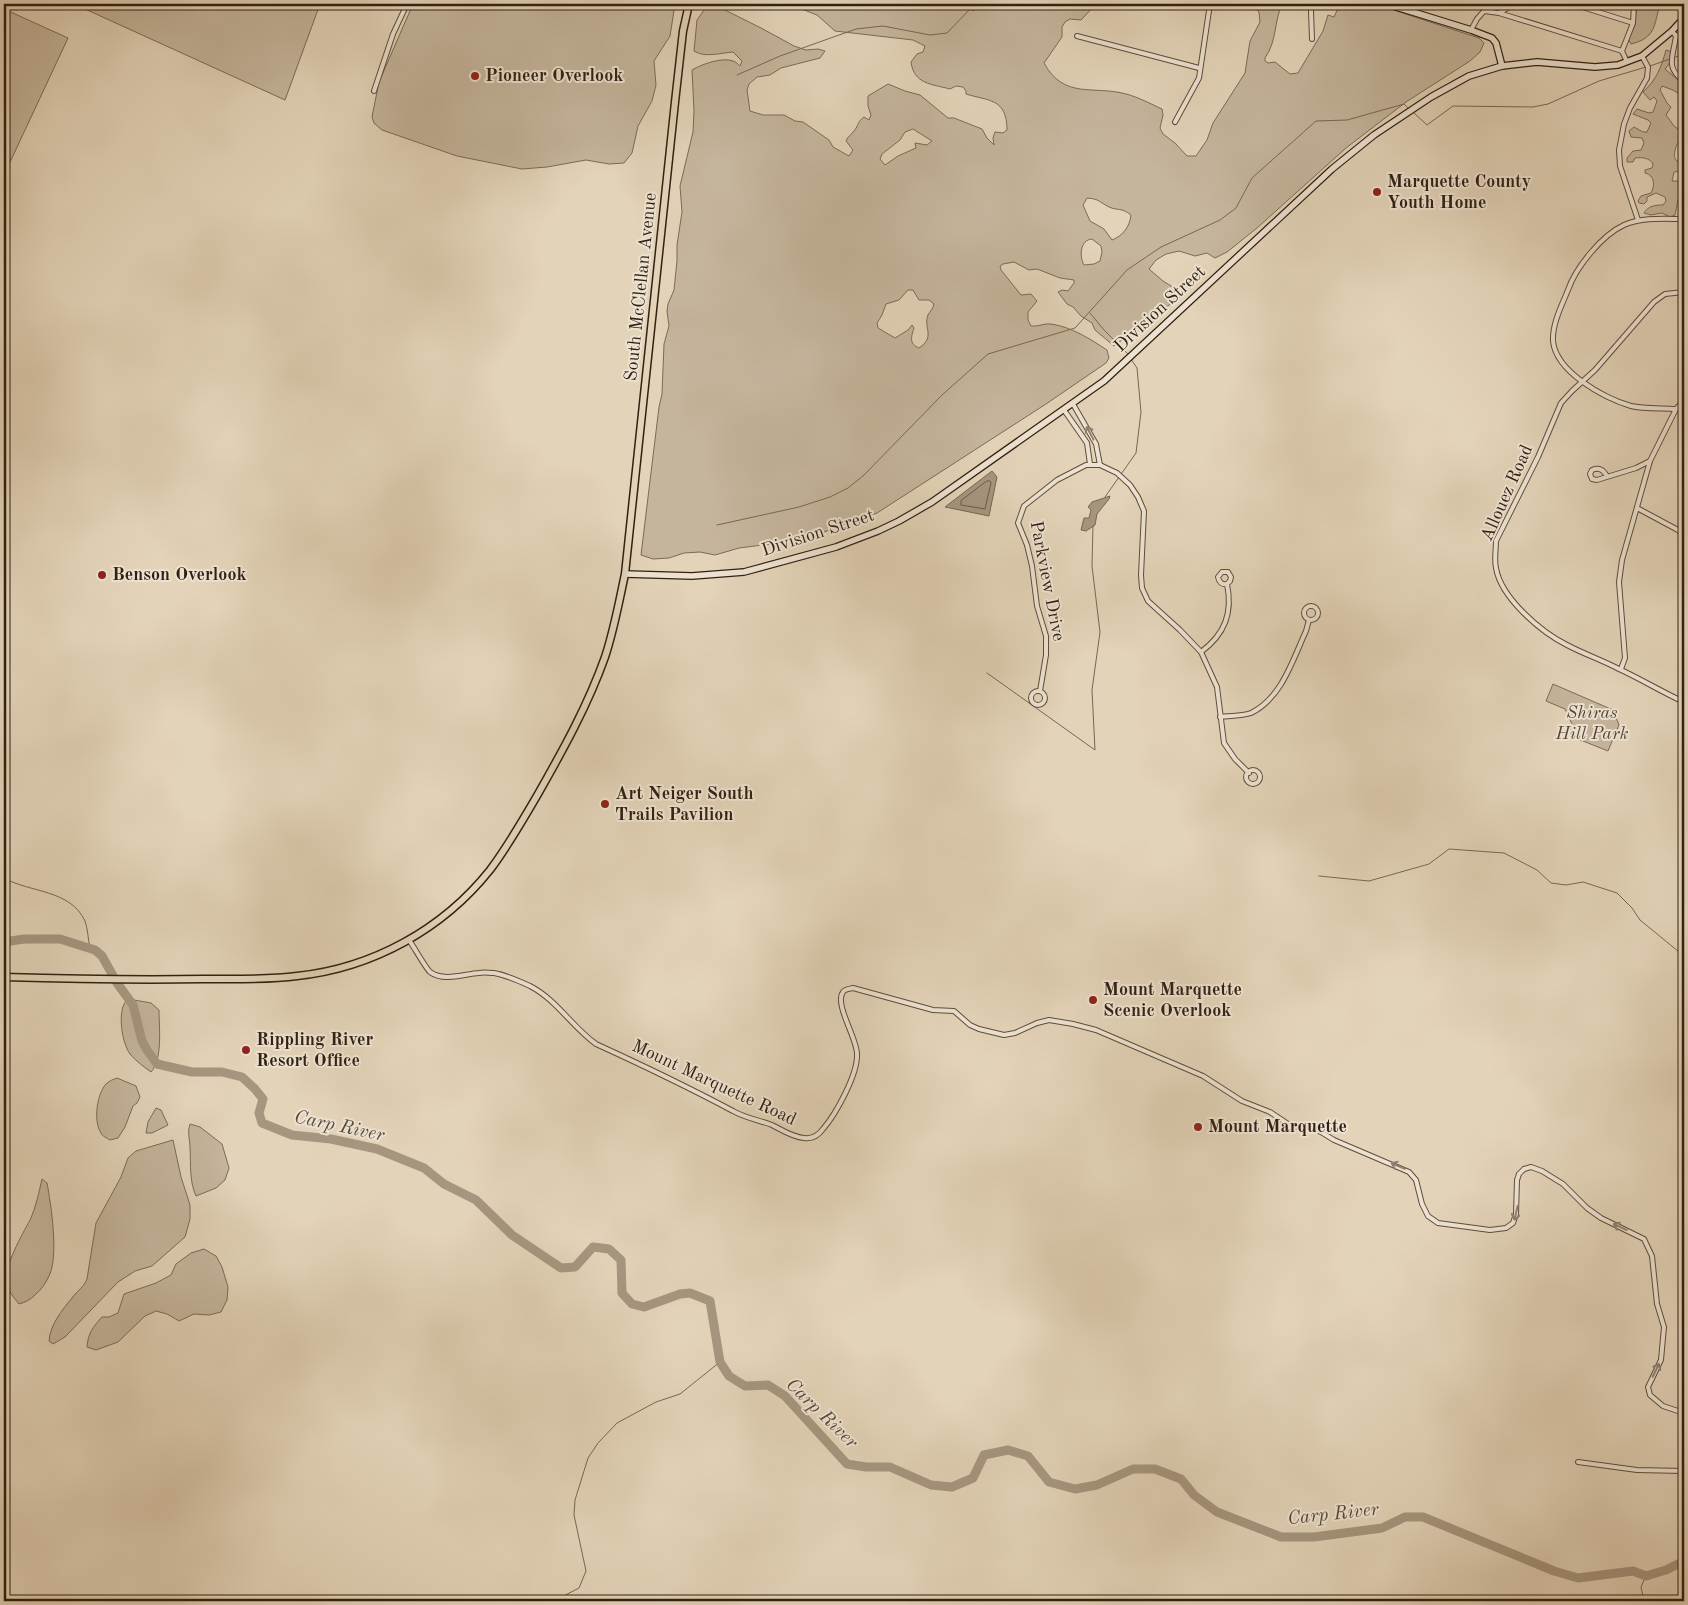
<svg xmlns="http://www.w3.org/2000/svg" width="1688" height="1605" viewBox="0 0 1688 1605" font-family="'Old Standard TT',serif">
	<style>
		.green { fill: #c5b59c; stroke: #7b6a56; fill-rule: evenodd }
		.water { fill: #a6967f; stroke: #776753 }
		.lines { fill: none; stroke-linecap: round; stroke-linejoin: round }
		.shore { stroke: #6c5b48; stroke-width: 1 }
		.stream { stroke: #776753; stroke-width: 1 }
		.river { stroke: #a6967f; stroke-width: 9 }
		.street-casing { stroke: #5e4d3b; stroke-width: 6 }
		.secondary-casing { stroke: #312011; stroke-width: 8 }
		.primary-casing { stroke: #312011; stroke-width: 9 }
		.street { stroke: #ede2d1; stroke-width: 4 }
		.secondary { stroke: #ede2d1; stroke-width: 5.5 }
		.primary { stroke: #e3d3b8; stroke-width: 6 }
		.oneway { stroke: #8f8171 }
		.poi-dot { fill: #8f2418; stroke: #ede2d1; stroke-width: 2 }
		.labels { text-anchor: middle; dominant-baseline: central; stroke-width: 4; stroke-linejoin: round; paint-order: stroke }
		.poi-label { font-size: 18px; font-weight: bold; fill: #312011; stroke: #ede2d1; text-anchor: start }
		.street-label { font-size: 18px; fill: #312011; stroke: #ede2d1 }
		.park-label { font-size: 18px; font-style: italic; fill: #564534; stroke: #ede2d1 }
		.water-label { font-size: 19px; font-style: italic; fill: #5a4938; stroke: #ede2d1 }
	</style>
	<rect width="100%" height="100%" fill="#e3d3b8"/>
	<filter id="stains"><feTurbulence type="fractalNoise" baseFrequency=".004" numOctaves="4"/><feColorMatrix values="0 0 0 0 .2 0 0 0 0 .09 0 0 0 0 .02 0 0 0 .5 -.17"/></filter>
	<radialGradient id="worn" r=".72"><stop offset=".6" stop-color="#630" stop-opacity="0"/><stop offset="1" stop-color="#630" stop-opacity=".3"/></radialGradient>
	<g class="green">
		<polygon points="74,4 320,4 285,100"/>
		<polygon points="413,4 675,4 670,36 654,61 656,85 652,101 638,126 632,153 624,163 609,164 586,160 547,167 522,169 457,156 382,130 374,123 372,117 379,82"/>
		<path d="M713 4 761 28 794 46 806 50 818 49 825 51 820 58 781 68 770 75 757 77 749 84 747 90 750 111 763 115H784L795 121 803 122 829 140 833 147 849 156 853 150 846 141C848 136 851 135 854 131 859 125 857 122 864 117L869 120 871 115 868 106V96L888 84 905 91 920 95 948 118H954L982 129 987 138 994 145 993 138 995 132 1003 133 1007 130C1007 98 988 101 966 94V91L963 87 956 86 950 89C931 84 914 84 911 62L917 54 923 52 925 46 913 40 835 31 817 15 789 4H1096L1081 20 1070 19 1065 22 1062 27V37L1044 63C1064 100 1094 85 1126 94 1138 97 1151 104 1162 109L1163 115 1160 128 1163 134 1175 143 1187 156H1196L1207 140 1213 123 1245 73 1250 41 1260 22 1259 12 1252 5 1248 4H1282C1274 22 1277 41 1265 58V61L1268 63 1275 62 1290 74 1298 73 1323 31 1328 15 1334 17 1340 4H1375L1479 38 1484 43 1480 52 1470 61 1406 102 1346 148 1257 228 1227 252 1215 258 1207 253 1195 256 1179 251 1166 254 1156 260 1149 269 1163 281 1184 294 1114 346 1095 330 1092 323 1081 316 1073 307 1067 304 1058 292 1062 290 1068 291 1074 283V280L1060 278 1037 269 1029 270 1014 262 1003 264 1000 266 1001 270 1021 295 1031 294 1037 301 1028 312V320L1031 326C1038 327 1044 323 1051 324 1072 327 1090 339 1107 350L1109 358 1106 363 1046 404 877 513 813 536 786 542 739 548 715 555 700 552 684 553 669 558 653 559 641 555 659 407 662 394 664 344 669 326 667 311 668 304 674 290 677 261V245L682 212 680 186 693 132 694 111 692 70C702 64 722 57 733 61 736 62 738 64 740 66L742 61 733 52C720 53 705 58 694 51L697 20 707 6ZM913 129 932 141 927 145 915 143 916 148 898 156 885 165 880 159 882 154 900 140 905 132ZM1087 198C1100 199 1099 202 1109 207 1118 211 1121 207 1131 215 1130 226 1123 236 1112 240L1104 229 1090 221 1083 205ZM1092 239 1101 246 1102 252 1100 261 1094 264 1084 265C1079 256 1080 240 1092 239ZM908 290H913L919 300H929L934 304C933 309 930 311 928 315 923 328 936 337 919 348 909 344 911 337 914 328L912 325 908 330 895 338 878 328 877 323 882 315 886 304 899 300Z"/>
		<path d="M1637 4H1660C1654 25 1656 38 1631 44L1628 39 1634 27Z"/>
		<polygon points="4,9 68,38 4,175"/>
		<path d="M1666 50 1672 52 1669 64 1665 69 1684 85V97L1673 90 1662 86 1660 90 1667 103 1671 107 1666 115 1674 126 1684 133V144L1680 142 1677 144C1674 153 1671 162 1684 163L1682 171 1674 172 1672 181H1684V200H1678L1675 215 1670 217 1662 213 1651 215 1644 213C1648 206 1655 205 1663 205L1666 201 1665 197 1656 193 1647 197V201L1644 204 1639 203 1638 201 1641 196 1651 193C1655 186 1655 175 1645 173V170L1652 168 1653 164C1650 158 1642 157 1635 158L1633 162H1627V158L1633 151 1641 150 1644 143 1642 138 1631 137 1629 131 1634 127 1643 132H1647L1651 123 1648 120 1633 114 1637 109 1649 113 1653 112 1657 101 1654 97 1650 100 1643 92C1657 79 1661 68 1666 50Z"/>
		<polygon points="1553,684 1613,710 1619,725 1608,751 1568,735 1572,724 1565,709 1546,701"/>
		<path d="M134 1000 151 1003 159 1010C159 1027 163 1059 151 1072 144 1067 136 1061 130 1054 122 1043 117 1012 126 1001Z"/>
		<path d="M117 1078 136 1086 140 1097 137 1103 133 1106 125 1127 118 1138 110 1140C107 1138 102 1136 101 1133 93 1121 97 1094 106 1084 109 1081 114 1079 117 1078Z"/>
		<polygon points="156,1108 161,1110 168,1125 152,1133 146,1133 148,1122"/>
		<path d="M190 1124 200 1127 222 1144 229 1168 225 1180 216 1188 196 1196C189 1180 191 1165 190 1148 190 1139 187 1133 190 1124Z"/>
		<path d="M173 1140 181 1177 190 1205V1219L185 1237 152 1266 135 1271 118 1282 65 1337 53 1344 49 1341C50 1325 62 1310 72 1298 77 1291 84 1287 87 1279L96 1223 121 1177 128 1158 136 1151Z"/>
		<path d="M42 1179 47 1183C51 1204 59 1257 49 1276 46 1283 41 1290 35 1295 30 1300 26 1302 19 1304 14 1298 9 1292 7 1284 2 1269 23 1233 30 1220 36 1207 39 1192 42 1179Z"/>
		<path d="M204 1249 216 1256 222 1267 228 1287 227 1300 221 1312 209 1315 194 1314 179 1321 167 1314 156 1311 145 1316 118 1342 96 1350 87 1347C88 1333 93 1327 102 1317H109L118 1313 124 1294 156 1283 171 1275 176 1264 191 1253Z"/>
	</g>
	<g class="water">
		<polygon points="992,471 997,477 989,516 945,507"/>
		<polygon points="1110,496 1109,499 1097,514 1095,525 1086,531 1081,530 1084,518 1089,518 1091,510 1088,507 1092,502"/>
	</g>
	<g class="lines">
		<polygon class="shore" points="987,481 990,481 991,483 985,509 961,505 961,501"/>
		<g class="stream">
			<polyline points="1650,66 1684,54"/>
			<polyline points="737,75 780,56 856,29 883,26 930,35 947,33 971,8 973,11 976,4"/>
			<polyline points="1413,112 1427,125 1453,106 1533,107 1548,104 1599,81 1646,67"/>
			<polyline points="1090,313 1104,330 1129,355"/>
			<polyline points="1105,497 1136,453 1141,412 1137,368 1131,359"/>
			<polyline points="717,525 799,507 830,497 848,488 864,475 942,395 988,354 1075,328 1127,270 1161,247 1220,220 1236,208 1252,178 1316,121 1347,120 1404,104 1408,108"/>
			<polyline points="987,673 1095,750 1092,690 1100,632 1092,566 1093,526"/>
			<polyline points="1319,876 1369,881 1429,864 1449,849 1504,853 1537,870 1551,883 1566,885 1583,882 1617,893 1632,908 1640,920 1684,956"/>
			<path d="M4 878C30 893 70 889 85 921 88 929 88 940 90 948"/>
			<polyline points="554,1601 579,1588 586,1571 574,1515 575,1500 588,1458 598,1443 617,1423 656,1402 680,1394 720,1362"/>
			<polyline points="1644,1601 1641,1587 1646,1576"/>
		</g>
		<polyline class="river" points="4,942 24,939 60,939 95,950 102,956 117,983 133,1005 142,1041 147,1050 157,1064 192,1072 222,1072 242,1077 255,1089 263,1099 259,1113 262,1123 292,1135 331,1139 377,1149 424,1168 444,1184 476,1200 512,1235 561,1268 575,1267 593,1247 609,1249 621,1260 622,1293 632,1304 644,1307 680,1294 690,1293 710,1301 720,1362 729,1376 745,1386 768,1385 785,1396 847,1464 866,1467 890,1467 931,1485 952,1487 973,1478 984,1455 1008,1450 1028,1456 1049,1482 1075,1489 1097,1485 1133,1469 1155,1469 1181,1479 1194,1495 1217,1512 1281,1537 1314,1537 1382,1528 1405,1517 1423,1517 1554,1571 1578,1578 1633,1571 1646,1576 1666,1570 1684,1561"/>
		<defs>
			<g id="street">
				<polyline points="1573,4 1633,23"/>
				<polyline points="1499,13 1514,4"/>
				<polyline points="1471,30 1477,19 1484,11 1499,13 1622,51"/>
				<path d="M1672 31 1676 36C1673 57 1665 68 1684 81"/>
				<polyline points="1077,36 1199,68"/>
				<polyline points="1676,36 1684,33"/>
				<polyline points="1312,39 1311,11 1313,4"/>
				<polyline points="1627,62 1622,51 1633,23 1634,4"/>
				<polyline points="374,91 393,34 407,4"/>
				<polyline points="1175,122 1199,78 1210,4"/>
				<polyline points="1638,220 1620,166 1619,150 1624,124 1630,108 1647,78 1648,67 1642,56"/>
				<path d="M1684 292 1665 294 1654 302 1595 370 1572 391 1561 403 1538 457 1496 541C1496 550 1494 559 1496 568 1501 598 1541 632 1567 645 1584 654 1602 660 1619 669 1641 679 1662 692 1684 702"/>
				<polyline points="1073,404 1096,444 1100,465"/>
				<path d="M1676 409C1663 408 1643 409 1631 406 1604 398 1556 372 1553 341 1552 324 1562 305 1568 290 1576 267 1602 235 1624 225 1643 217 1664 219 1684 219"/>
				<polyline points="1064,410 1087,443 1090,464"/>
				<path d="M1607 476C1603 470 1600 467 1592 470L1590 474 1592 479 1597 480 1636 468 1650 461"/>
				<polyline points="1637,508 1678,530 1684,536"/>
				<circle cx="1311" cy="613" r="7"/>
				<path d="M1201 652C1225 634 1233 613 1227 584L1230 581 1231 577 1228 572H1222L1218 577C1219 582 1222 585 1227 584"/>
				<polyline points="1621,669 1625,658 1619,582 1622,560 1650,461 1676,409 1684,400"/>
				<circle cx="1038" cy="698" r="7"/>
				<polyline points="1040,691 1046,655 1046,636 1037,606 1032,566 1027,545 1018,523 1024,506 1057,480 1086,465 1100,465 1117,473 1130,485 1138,497 1144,511 1141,575 1142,588 1148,601 1180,630 1201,652 1217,687 1224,743 1235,759 1249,773"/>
				<path d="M1220 717C1230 716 1243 716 1251 713 1282 698 1293 659 1306 631L1309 620"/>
				<circle cx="1253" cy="777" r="7"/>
				<path d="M409 940C414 947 425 967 430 972 444 982 464 974 479 973 484 972 489 973 494 973 506 975 519 981 530 986 557 1000 572 1027 596 1044 642 1065 688 1087 733 1111 745 1118 759 1120 772 1125 782 1130 792 1137 804 1138 812 1139 818 1136 823 1129 836 1114 858 1074 857 1054 857 1038 834 1004 843 992 845 989 849 989 853 988L933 1010 954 1011 970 1025 979 1029 1004 1035 1015 1033 1037 1023 1049 1020 1073 1024 1096 1030 1203 1076 1242 1101 1270 1112 1291 1126 1312 1128 1321 1132 1334 1140 1409 1172 1416 1180 1422 1204 1428 1216 1438 1223 1490 1230 1506 1228 1513 1223 1516 1214 1517 1180 1519 1174 1524 1169 1531 1167 1542 1171 1563 1184 1587 1208 1601 1218 1644 1239 1652 1256 1657 1304 1664 1327 1661 1360 1648 1387 1650 1395 1663 1406 1684 1413"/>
				<polyline points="1578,1462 1637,1470 1684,1471"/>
			</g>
			<g id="secondary">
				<polyline points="1387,4 1471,30 1492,38 1496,43 1502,66"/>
				<polyline points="625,574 692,576 744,572 836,547 878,531 899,521 932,502 1104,381 1332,169 1374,135 1431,97 1469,76 1502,66 1537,62 1595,67 1618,65 1642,56 1672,31 1684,18"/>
			</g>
			<path id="primary" d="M4 977C71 979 137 980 204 979 235 979 266 980 297 976 373 968 443 929 490 870 508 846 523 820 538 794 563 750 588 705 605 657 614 630 619 602 625 574L675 102 683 31 689 4"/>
		</defs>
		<use href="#street" class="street-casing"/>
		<use href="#secondary" class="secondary-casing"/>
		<use href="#primary" class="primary-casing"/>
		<use href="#street" class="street"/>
		<use href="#secondary" class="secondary"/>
		<use href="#primary" class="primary"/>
	</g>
	<defs><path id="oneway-shaft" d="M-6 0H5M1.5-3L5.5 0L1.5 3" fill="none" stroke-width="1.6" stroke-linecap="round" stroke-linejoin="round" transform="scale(1.25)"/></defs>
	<g class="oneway">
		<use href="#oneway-shaft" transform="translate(1090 433) rotate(-118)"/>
		<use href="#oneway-shaft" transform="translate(1398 1166) rotate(-157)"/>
		<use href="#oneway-shaft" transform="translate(1516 1213) rotate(103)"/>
		<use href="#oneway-shaft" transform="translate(1620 1227) rotate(-155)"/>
		<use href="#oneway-shaft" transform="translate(1656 1370) rotate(-64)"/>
	</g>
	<g class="poi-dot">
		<circle cx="475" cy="76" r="5"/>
		<circle cx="1377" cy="192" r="5"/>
		<circle cx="102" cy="575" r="5"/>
		<circle cx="605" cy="804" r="5"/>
		<circle cx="1093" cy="1000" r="5"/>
		<circle cx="246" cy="1050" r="5"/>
		<circle cx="1198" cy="1127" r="5"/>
	</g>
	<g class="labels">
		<g class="poi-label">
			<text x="485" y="76">Pioneer Overlook</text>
			<text x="1387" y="182">Marquette County<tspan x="1387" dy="21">Youth Home</tspan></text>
			<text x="112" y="575">Benson Overlook</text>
			<text x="615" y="794">Art Neiger South<tspan x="615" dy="21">Trails Pavilion</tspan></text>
			<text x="1103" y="990">Mount Marquette<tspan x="1103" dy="21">Scenic Overlook</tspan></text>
			<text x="256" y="1040">Rippling River<tspan x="256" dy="21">Resort Office</tspan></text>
			<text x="1208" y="1127">Mount Marquette</text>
		</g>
		<g class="street-label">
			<text transform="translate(641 287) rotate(-84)">South McClellan Avenue</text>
			<text transform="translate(1160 309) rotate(-43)">Division Street</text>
			<text transform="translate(1507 493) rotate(-66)">Allouez Road</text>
			<text transform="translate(818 533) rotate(-18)">Division Street</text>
			<text transform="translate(1047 581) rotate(79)">Parkview Drive</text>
			<text transform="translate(714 1083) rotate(25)">Mount Marquette Road</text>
		</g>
		<g class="park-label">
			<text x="1592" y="713">Shiras<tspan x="1592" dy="21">Hill Park</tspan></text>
		</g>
		<g class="water-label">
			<text transform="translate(339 1127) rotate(12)">Carp River</text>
			<text transform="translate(821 1414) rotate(44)">Carp River</text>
			<text transform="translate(1333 1515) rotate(-6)">Carp River</text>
		</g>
	</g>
	<rect width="1688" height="1605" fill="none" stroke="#e3d3b8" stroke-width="20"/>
	<rect x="5" y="5" width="1678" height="1595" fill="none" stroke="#312011" stroke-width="2.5"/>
	<rect x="10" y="10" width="1668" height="1585" fill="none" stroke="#312011"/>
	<rect width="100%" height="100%" filter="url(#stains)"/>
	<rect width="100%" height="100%" fill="url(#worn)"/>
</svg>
